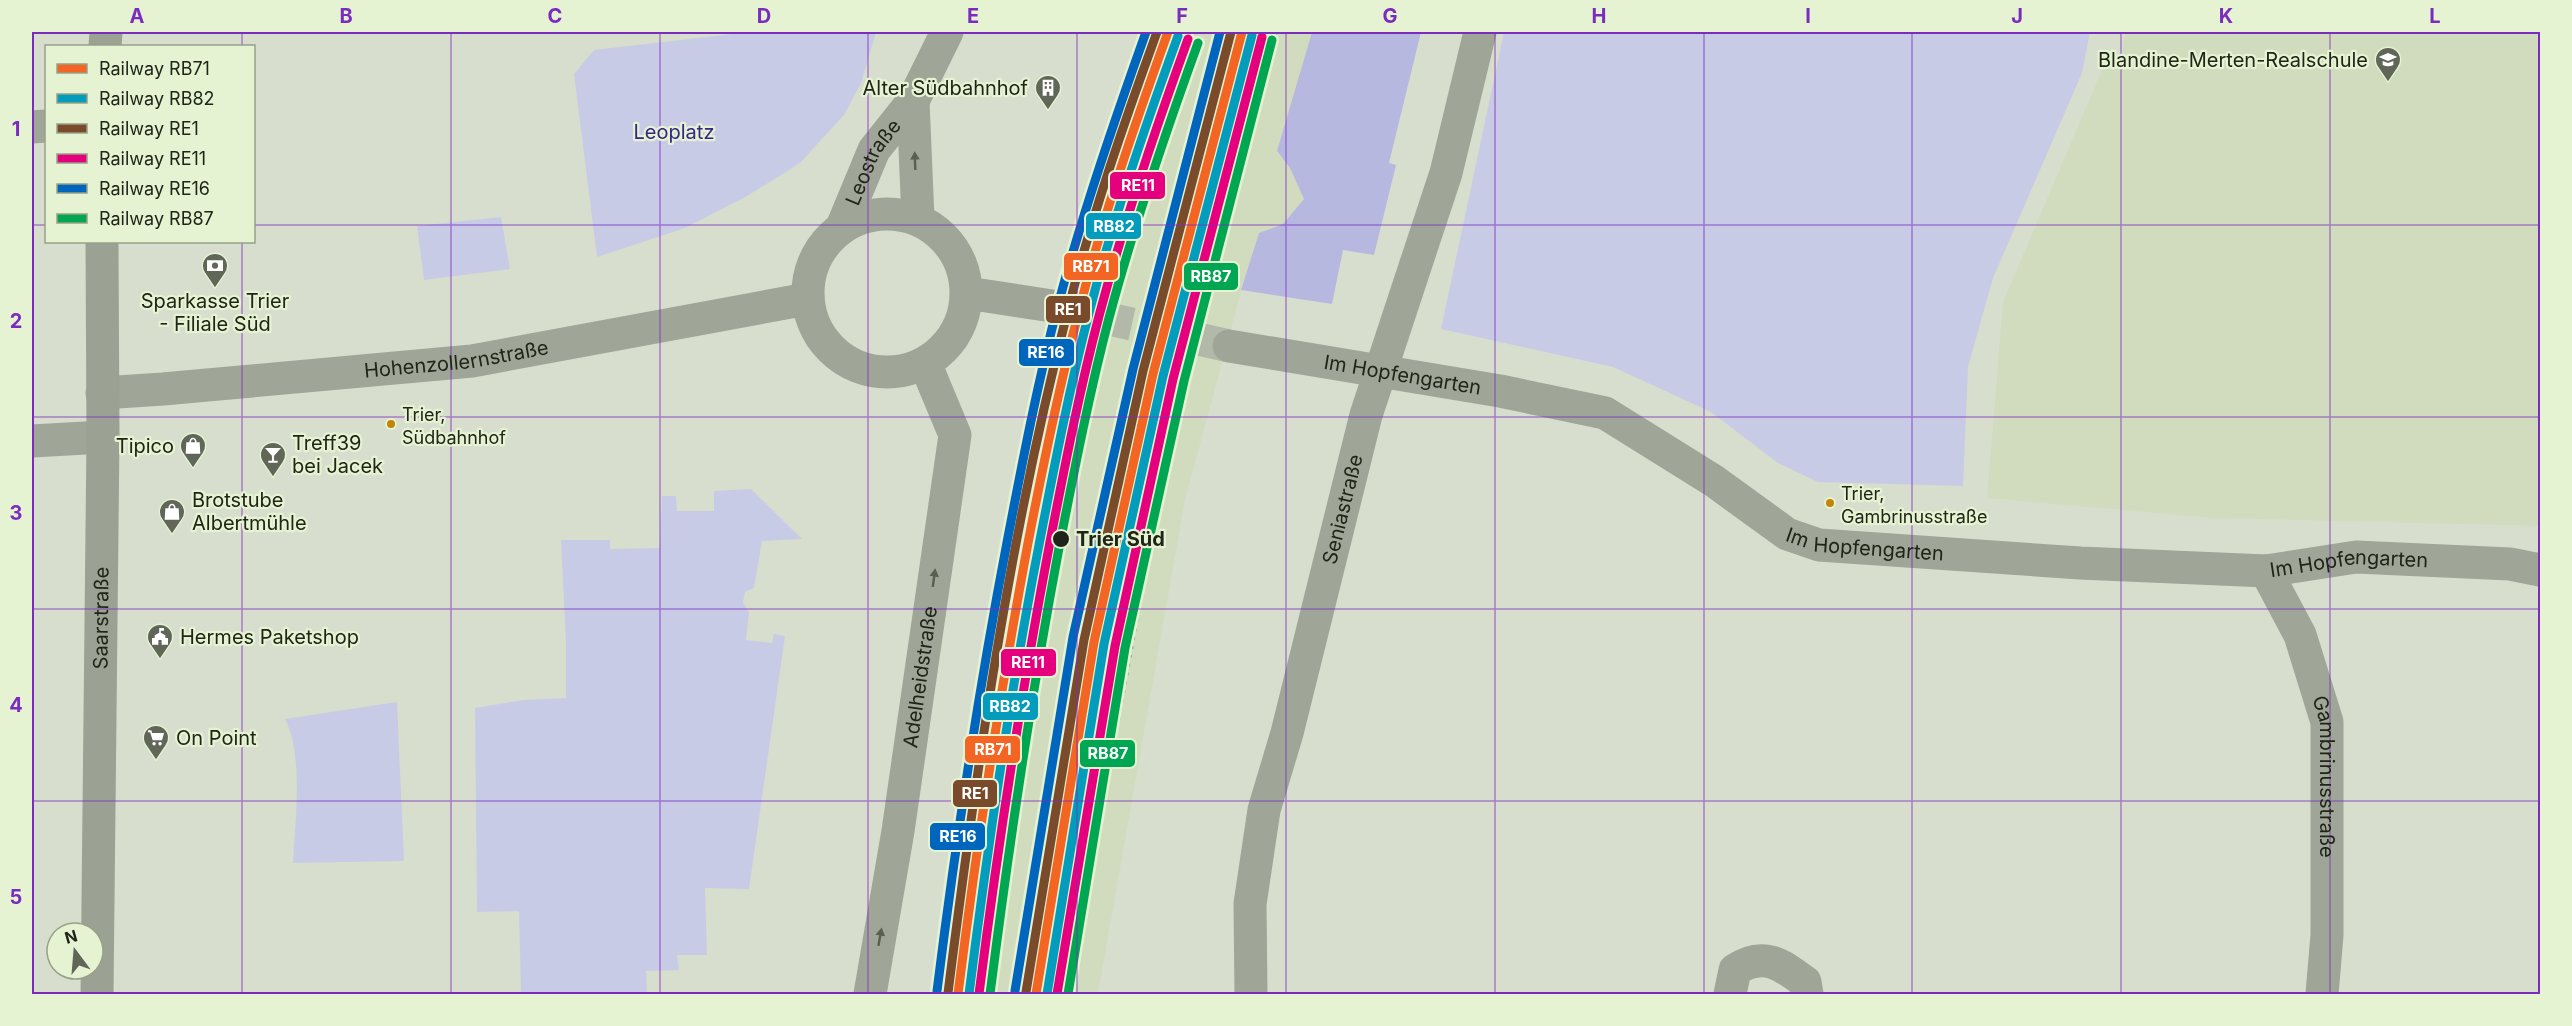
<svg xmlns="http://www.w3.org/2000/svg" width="2572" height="1026" viewBox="0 0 2572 1026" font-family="Inter,sans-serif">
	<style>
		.built { fill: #d1dcbf }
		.green { fill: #c8cbe6 }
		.forest { fill: #b6b8df }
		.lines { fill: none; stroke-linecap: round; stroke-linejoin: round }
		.tertiary-tunnel { stroke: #b3b9a9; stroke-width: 33; stroke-dasharray: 33 16; stroke-linecap: butt }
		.minor { stroke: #9fa597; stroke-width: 33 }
		.tertiary { stroke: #9fa597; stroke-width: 33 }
		.secondary { stroke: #9ca293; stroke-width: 33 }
		.rail { stroke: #a2a79a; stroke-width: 4.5; stroke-dasharray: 3 6; stroke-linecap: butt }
		.rail-1-casing { stroke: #e6f3d2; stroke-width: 14 }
		.rail-2-casing { stroke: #e6f3d2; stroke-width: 14 }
		.rail-3-casing { stroke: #e6f3d2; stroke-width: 14 }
		.rail-4-casing { stroke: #e6f3d2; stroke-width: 14 }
		.rail-5-casing { stroke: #e6f3d2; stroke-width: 14 }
		.rail-6-casing { stroke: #e6f3d2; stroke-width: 14 }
		.rail-1 { stroke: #f26522; stroke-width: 9 }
		.rail-2 { stroke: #039cbc; stroke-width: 9 }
		.rail-3 { stroke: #7a4b2a; stroke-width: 9 }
		.rail-4 { stroke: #e5007d; stroke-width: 9 }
		.rail-5 { stroke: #0065bd; stroke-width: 9 }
		.rail-6 { stroke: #00a651; stroke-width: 9 }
		.oneway { fill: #595f52 }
		.grid { fill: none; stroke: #7b2cbf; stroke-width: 1.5; stroke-opacity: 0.55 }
		.bus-dot { fill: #c18606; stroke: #e6f3d2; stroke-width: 2 }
		.stop-dot { fill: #202519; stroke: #e6f3d2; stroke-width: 2 }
		.labels { text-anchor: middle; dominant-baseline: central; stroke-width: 4.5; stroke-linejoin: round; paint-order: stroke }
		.bus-label { font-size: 18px; fill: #202519; stroke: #e6f3d2; text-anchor: start }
		.poi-label { font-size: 20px; fill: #202519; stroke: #e6f3d2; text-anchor: start }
		.park-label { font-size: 20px; fill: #372687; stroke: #e6f3d2 }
		.street-label { font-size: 20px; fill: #202519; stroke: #e6f3d2 }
		.stop-label { font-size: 20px; font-weight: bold; fill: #202519; stroke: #e6f3d2; text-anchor: start }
		.line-badge { stroke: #e6f3d2; stroke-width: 2 }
		.badge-label { font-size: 16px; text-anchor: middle; font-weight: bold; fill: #fff }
		.neatline { fill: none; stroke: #7b2cbf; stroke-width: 2 }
		.grid-label { font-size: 20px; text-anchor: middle; font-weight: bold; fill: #7b2cbf }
	</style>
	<rect width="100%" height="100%" fill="#d8decd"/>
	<g class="built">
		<polygon points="1146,32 1312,32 1277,151 1290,168 1304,199 1283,224 1259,233 1244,281 1185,500 1098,994 943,994 962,833 996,607 1051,353"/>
		<polygon points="2125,32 2540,32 2540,526 2212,518 1987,498 2003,302 2105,63 2121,63"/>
	</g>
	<g class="green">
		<polygon points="749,32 876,32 861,83 844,115 800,163 747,196 685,228 597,257 574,74 594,50"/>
		<polygon points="1504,32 2090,32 2082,73 1993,278 1968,367 1963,486 1818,482 1778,463 1711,412 1613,367 1441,329"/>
		<polygon points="501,217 510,269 424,280 417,226"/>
		<polygon points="751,489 802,539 762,541 754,588 745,592 743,602 749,613 746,640 772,643 774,634 785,636 749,889 705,888 707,955 677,955 679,970 646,971 647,994 521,994 519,911 477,912 475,708 524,700 566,698 566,643 561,540 610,540 610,549 660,548 662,496 676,496 677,511 714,511 714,491"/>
		<path d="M397 702 404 861 293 863C295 822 304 756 285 719Z"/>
	</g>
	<polygon class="forest" points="1312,32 1421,32 1389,163 1396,165 1374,255 1343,250 1332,304 1241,290 1259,233 1283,224 1304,199 1290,168 1277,151"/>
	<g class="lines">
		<polyline class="tertiary-tunnel" points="1052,306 1229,346"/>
		<g class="minor">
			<polyline points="913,101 918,219"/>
			<polyline points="32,127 46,126"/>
			<path id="s1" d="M842 227 874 150 913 101 947 32"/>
			<path id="s2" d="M2266 571 2300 635 2327 722V935L2322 994"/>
			<path id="s3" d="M870 994 898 831 955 435 925 363"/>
			<path id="s4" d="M1251 994 1250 904 1264 810 1287 733 1366 415 1446 173 1480 32"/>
			<path d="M1730 994 1735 970C1763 951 1781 964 1805 982L1807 994"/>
		</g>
		<g class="tertiary">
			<circle cx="887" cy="293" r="79"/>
			<polyline points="967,293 1052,306"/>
			<path id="s5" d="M1229 346 1500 391 1605 413 1714 481 1787 534 1819 545 2080 563 2266 571 2356 557 2510 564 2540 570"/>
			<path id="s6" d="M102 393 163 389 472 361 807 299"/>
			<polyline points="32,441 103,437"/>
		</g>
		<g class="secondary">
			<polyline points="105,46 106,32"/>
			<path id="s7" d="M97 994 103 437 102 242"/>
		</g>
		<polyline class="rail" points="1068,994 1136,621 1184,381 1275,32"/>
		<defs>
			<g id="rail-1">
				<path d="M958 994C977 843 1000 693 1028 543 1043 465 1059 387 1079 311 1103 216 1135 124 1168 32"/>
				<polyline points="1036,994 1094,642 1153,374 1242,32"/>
			</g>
			<g id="rail-2">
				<path d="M969 994C988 844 1010 694 1039 545 1054 468 1069 390 1089 313 1113 219 1145 127 1178 36"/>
				<polyline points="1047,994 1104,644 1163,376 1252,35"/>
			</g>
			<g id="rail-3">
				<polyline points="1026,992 1084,640 1143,371 1231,32"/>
				<path d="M948 993C977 764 1010 533 1068 310 1092 215 1124 123 1157 32"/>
			</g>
			<g id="rail-4">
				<path d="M979 994C998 845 1021 695 1049 547 1064 470 1079 392 1099 316 1124 222 1155 130 1188 39"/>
				<polyline points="1057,994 1115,646 1173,379 1262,37"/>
			</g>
			<g id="rail-5">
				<path d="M937 991C956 839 979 688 1008 537 1023 459 1038 381 1058 305 1083 212 1114 122 1146 32"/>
				<polyline points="1015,991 1073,637 1133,369 1220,32"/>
			</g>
			<g id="rail-6">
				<path d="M990 994C1009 845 1031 696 1059 548 1074 472 1089 394 1109 318 1134 225 1165 134 1198 43"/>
				<polyline points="1068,994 1125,648 1184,381 1272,40"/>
			</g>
		</defs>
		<use href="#rail-1" class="rail-1-casing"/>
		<use href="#rail-2" class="rail-2-casing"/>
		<use href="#rail-3" class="rail-3-casing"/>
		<use href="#rail-4" class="rail-4-casing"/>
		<use href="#rail-5" class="rail-5-casing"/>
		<use href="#rail-6" class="rail-6-casing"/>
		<use href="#rail-1" class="rail-1"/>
		<use href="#rail-2" class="rail-2"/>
		<use href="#rail-3" class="rail-3"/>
		<use href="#rail-4" class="rail-4"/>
		<use href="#rail-5" class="rail-5"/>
		<use href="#rail-6" class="rail-6"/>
	</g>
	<defs><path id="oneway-solid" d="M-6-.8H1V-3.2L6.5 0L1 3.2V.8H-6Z" transform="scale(1.5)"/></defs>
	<g class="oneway">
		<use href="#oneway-solid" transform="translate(915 161) rotate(-92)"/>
		<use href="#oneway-solid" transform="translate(934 578) rotate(-82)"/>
		<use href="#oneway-solid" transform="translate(880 937) rotate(-80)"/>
	</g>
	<path class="grid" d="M242 32V46M451 32V994M660 32V994M868 32V994M1077 32V994M1286 32V994M1495 32V994M1704 32V994M1912 32V994M2121 32V994M2330 32V994M32 225H46M254 225H2540M242 242V994M32 417H2540M32 609H2540M32 801H2540"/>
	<defs>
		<symbol id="school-pin" viewBox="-11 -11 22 30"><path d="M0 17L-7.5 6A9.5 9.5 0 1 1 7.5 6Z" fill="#606658" stroke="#e6f3d2"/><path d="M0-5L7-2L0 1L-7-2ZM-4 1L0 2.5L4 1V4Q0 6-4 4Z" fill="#fff"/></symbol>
		<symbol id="building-pin" viewBox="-11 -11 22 30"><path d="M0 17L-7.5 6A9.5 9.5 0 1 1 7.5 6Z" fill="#606658" stroke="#e6f3d2"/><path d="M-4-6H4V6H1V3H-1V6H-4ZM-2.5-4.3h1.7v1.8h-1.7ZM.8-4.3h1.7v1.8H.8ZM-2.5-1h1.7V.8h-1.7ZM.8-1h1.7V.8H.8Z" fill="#fff"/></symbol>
		<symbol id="bank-pin" viewBox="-11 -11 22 30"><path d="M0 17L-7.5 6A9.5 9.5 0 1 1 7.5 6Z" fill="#606658" stroke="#e6f3d2"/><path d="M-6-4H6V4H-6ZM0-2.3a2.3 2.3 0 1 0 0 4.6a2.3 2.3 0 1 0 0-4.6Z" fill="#fff"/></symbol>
		<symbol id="shop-pin" viewBox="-11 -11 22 30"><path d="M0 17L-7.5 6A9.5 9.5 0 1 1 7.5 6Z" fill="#606658" stroke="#e6f3d2"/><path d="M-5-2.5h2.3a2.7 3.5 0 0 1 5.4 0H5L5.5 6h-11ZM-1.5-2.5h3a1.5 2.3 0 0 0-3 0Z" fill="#fff"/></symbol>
		<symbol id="bar-pin" viewBox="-11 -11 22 30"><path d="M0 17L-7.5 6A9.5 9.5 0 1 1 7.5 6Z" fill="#606658" stroke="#e6f3d2"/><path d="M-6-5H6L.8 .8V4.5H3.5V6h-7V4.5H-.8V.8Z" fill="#fff"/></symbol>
		<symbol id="civic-pin" viewBox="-11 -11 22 30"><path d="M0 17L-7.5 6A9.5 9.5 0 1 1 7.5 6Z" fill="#606658" stroke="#e6f3d2"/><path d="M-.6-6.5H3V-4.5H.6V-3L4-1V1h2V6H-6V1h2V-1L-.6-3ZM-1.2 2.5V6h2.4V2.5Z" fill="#fff"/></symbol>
		<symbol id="supermarket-pin" viewBox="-11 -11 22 30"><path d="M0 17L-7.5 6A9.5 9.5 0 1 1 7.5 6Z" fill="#606658" stroke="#e6f3d2"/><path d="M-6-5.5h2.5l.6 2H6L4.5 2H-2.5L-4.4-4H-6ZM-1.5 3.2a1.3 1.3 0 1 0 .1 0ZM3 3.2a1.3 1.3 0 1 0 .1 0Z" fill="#fff"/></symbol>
	</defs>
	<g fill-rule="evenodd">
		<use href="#school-pin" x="2373" y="45" width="30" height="40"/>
		<use href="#building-pin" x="1033" y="73" width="30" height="40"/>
		<use href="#bank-pin" x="200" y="251" width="30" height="40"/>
		<use href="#shop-pin" x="178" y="431" width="30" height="40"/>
		<use href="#bar-pin" x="258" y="440" width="30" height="40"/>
		<use href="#shop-pin" x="157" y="497" width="30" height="40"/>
		<use href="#civic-pin" x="145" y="622" width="30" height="40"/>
		<use href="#supermarket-pin" x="141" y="723" width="30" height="40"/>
	</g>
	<g class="bus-dot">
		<circle cx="391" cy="424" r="5"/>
		<circle cx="1830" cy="503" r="5"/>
	</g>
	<circle class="stop-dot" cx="1061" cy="539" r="9"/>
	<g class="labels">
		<g class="bus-label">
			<text x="402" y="414">Trier,<tspan x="402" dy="23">Südbahnhof</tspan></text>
			<text x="1841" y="493">Trier,<tspan x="1841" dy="23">Gambrinusstraße</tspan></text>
		</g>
		<g class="poi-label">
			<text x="2368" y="60" text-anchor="end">Blandine-Merten-Realschule</text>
			<text x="1028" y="88" text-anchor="end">Alter Südbahnhof</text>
			<text x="215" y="301" text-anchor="middle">Sparkasse Trier<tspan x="215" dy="23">- Filiale Süd</tspan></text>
			<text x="292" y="443">Treff39<tspan x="292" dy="23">bei Jacek</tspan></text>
			<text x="174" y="446" text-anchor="end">Tipico</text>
			<text x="192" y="500">Brotstube<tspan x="192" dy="23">Albertmühle</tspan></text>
			<text x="180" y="637">Hermes Paketshop</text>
			<text x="176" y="738">On Point</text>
		</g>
		<g class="park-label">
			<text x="674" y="132">Leoplatz</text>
		</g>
		<g class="street-label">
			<text stroke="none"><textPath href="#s1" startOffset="72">Leostraße</textPath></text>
			<text stroke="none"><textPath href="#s6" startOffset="356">Hohenzollernstraße</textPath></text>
			<text stroke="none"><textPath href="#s5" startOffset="176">Im Hopfengarten</textPath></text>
			<text stroke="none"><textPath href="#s4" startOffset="496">Seniastraße</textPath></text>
			<text stroke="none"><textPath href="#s5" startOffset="680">Im Hopfengarten</textPath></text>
			<text stroke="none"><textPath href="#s5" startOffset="1166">Im Hopfengarten</textPath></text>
			<text stroke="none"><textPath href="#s7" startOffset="376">Saarstraße</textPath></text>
			<text stroke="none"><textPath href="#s3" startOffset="321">Adelheidstraße</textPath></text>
			<text stroke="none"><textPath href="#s2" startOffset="218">Gambrinusstraße</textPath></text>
		</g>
		<g class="stop-label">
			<text x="1076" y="539">Trier Süd</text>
		</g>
	</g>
	<g class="line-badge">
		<rect x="1109" y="171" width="57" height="29" rx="6" fill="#e5007d"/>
		<rect x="1085" y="212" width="57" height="28" rx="6" fill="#039cbc"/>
		<rect x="1063" y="252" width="56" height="29" rx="6" fill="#f26522"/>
		<rect x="1183" y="262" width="56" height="29" rx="6" fill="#00a651"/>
		<rect x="1045" y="295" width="46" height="29" rx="6" fill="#7a4b2a"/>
		<rect x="1018" y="338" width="57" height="29" rx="6" fill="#0065bd"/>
		<rect x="1000" y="648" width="57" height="29" rx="6" fill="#e5007d"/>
		<rect x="982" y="692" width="57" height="29" rx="6" fill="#039cbc"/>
		<rect x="964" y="735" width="57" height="29" rx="6" fill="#f26522"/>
		<rect x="1079" y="739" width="57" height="29" rx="6" fill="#00a651"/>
		<rect x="952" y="779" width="46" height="29" rx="6" fill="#7a4b2a"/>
		<rect x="929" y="822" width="57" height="29" rx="6" fill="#0065bd"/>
	</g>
	<g class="badge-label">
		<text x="1138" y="191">RE11</text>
		<text x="1114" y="232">RB82</text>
		<text x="1091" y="272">RB71</text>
		<text x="1211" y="282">RB87</text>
		<text x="1068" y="315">RE1</text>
		<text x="1046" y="358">RE16</text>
		<text x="1028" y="668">RE11</text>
		<text x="1010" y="712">RB82</text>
		<text x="993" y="755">RB71</text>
		<text x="1108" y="759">RB87</text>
		<text x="975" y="799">RE1</text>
		<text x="958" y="842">RE16</text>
	</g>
	<rect width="2572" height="1026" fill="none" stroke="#e6f3d2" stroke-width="66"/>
	<rect x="45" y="45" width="210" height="198" fill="#e6f3d2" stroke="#97a188" stroke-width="1.5"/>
	<rect x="57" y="64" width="30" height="9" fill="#f26522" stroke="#97a188" stroke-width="1.5"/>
	<text x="99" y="75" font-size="18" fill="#202519">Railway RB71</text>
	<rect x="57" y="94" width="30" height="9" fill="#039cbc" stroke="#97a188" stroke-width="1.5"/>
	<text x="99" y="105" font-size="18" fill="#202519">Railway RB82</text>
	<rect x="57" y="124" width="30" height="9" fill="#7a4b2a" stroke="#97a188" stroke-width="1.5"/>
	<text x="99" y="135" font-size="18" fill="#202519">Railway RE1</text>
	<rect x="57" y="154" width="30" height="9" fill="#e5007d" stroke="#97a188" stroke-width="1.5"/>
	<text x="99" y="165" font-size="18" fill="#202519">Railway RE11</text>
	<rect x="57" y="184" width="30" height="9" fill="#0065bd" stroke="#97a188" stroke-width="1.5"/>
	<text x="99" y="195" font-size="18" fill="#202519">Railway RE16</text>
	<rect x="57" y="214" width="30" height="9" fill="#00a651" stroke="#97a188" stroke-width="1.5"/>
	<text x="99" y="225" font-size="18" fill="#202519">Railway RB87</text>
	<g transform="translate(75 951) rotate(344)"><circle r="28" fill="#e6f3d2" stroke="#97a188" stroke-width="1.5"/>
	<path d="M0-4.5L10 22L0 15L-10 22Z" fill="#606658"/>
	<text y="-9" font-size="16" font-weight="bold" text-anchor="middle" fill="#202519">N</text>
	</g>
	<rect x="33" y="33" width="2506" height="960" class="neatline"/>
	<g class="grid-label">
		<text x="137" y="23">A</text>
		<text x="346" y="23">B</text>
		<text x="555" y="23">C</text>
		<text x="764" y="23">D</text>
		<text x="973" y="23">E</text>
		<text x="1182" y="23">F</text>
		<text x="1390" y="23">G</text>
		<text x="1599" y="23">H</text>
		<text x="1808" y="23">I</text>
		<text x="2017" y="23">J</text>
		<text x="2226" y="23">K</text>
		<text x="2435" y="23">L</text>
		<text x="16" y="136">1</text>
		<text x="16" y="328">2</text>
		<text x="16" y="520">3</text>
		<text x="16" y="712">4</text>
		<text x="16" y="904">5</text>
	</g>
</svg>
